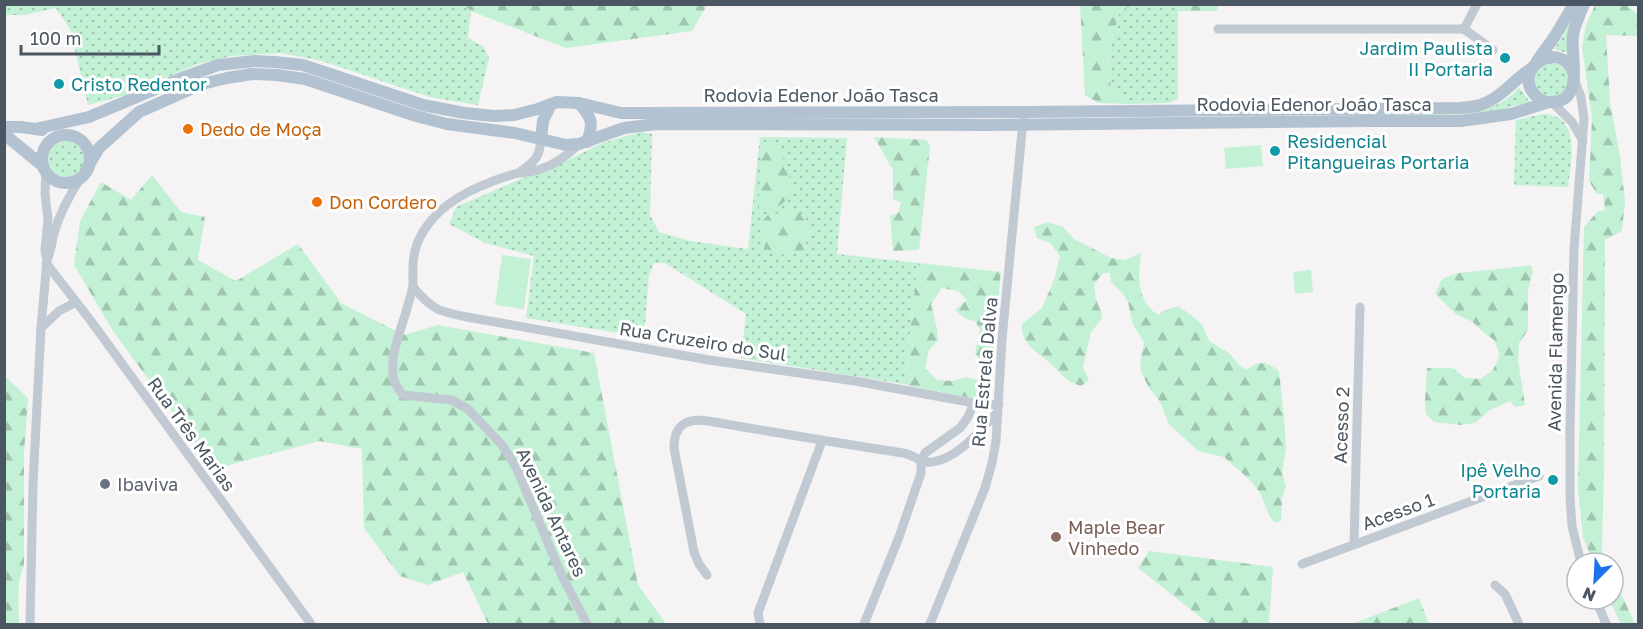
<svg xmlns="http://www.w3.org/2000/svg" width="1643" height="629" viewBox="0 0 1643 629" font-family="'Golos Text',sans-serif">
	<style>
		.grass { fill: url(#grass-dots); fill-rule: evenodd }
		.forest { fill: url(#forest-firs); fill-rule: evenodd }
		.pitch { fill: #c3f1d5 }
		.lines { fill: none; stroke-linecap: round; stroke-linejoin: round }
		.minor { stroke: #c1cad2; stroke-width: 9 }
		.major { stroke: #b3c2d1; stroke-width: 12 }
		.culture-dot { fill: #0f9aa8; stroke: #fff; stroke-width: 2 }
		.food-dot { fill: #e8710a; stroke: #fff; stroke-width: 2 }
		.worship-dot { fill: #6b7280; stroke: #fff; stroke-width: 2 }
		.education-dot { fill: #8d6e63; stroke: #fff; stroke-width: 2 }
		.labels { text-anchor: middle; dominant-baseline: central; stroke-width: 6; stroke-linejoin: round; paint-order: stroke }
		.culture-label { font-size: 18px; fill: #0d838f; stroke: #fff; text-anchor: end }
		.street-label { font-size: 18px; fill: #4a5661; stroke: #fff }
		.food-label { font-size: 18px; fill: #c56008; stroke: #fff; text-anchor: start }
		.worship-label { font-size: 18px; fill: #5b616d; stroke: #fff; text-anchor: start }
		.education-label { font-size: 18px; fill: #785e54; stroke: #fff; text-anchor: start }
	</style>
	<defs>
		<pattern id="grass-dots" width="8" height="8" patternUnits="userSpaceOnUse" patternTransform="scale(1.5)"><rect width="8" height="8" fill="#c3f1d5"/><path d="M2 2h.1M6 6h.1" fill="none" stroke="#a0c6b0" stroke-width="1.8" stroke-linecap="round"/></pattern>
		<pattern id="forest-firs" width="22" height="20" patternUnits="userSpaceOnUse" patternTransform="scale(1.5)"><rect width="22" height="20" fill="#c3f1d5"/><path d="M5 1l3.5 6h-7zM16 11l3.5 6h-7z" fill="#a0c6b0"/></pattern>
	</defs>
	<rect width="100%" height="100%" fill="#f5f3f3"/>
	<g class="grass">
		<polygon points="4,5 464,5 471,11 468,38 484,47 489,58 478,105 430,97 322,61 280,53 231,56 197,64 162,80 130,94 88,105 70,29 56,8 24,15 5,15"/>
		<polygon points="1134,5 1178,5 1178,99 1169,103 1129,104 1111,89 1108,56 1120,10"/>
		<polygon points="1579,5 1567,39 1567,53 1554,49 1563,36"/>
		<circle cx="1551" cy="80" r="17"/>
		<path d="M1519 87 1530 102 1483 114 1468 116 1372 117 1371 114 1466 113C1487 110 1506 104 1519 87Z"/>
		<path d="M1543 114C1582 115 1571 161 1568 187L1514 185 1516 120Z"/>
		<path d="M641 132 652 134 650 215 659 232 690 241 748 249 760 137 847 138 837 254 918 263 904 384 741 358 746 314 665 263H654L649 275 644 337 526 318 534 256 485 243 449 224 456 207 523 178 558 165 602 143ZM798 210 810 230 803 252Z"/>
		<circle cx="66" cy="159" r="18"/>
	</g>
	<g class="forest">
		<polygon points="464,5 707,5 692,31 566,48 471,11"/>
		<polygon points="1080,5 1134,5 1120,10 1108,56 1111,88 1129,104 1098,103 1085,95"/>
		<polygon points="1178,5 1178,4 1219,5 1217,11 1178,11"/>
		<polygon points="1595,5 1627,5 1638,15 1638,36 1606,35 1610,103 1619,150 1625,201 1622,231 1605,240 1604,468 1602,550 1607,563 1593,563 1583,537 1578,489 1584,227 1597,212 1605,210 1603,194 1597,194 1589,181 1592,118 1582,48 1586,25"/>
		<polygon points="874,137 926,140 930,146 919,250 893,251 890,216 898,213 901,203 893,199 893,170"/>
		<path d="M761 141 775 143C783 156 796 182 788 197 786 201 780 205 777 208H759Z"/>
		<polygon points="152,175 181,212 205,217 198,260 236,281 298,244 341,303 404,335 438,325 594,353 638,585 666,624 488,624 463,572 428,585 400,576 364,528 362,449 319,441 214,469 113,331 74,265 80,221 101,182 131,200"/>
		<polygon points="798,210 810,230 803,252 785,255 765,249 760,224 768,215"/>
		<path d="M1048 222 1063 227 1074 239 1111 258 1125 260 1140 253C1142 260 1139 266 1139 272 1139 290 1143 305 1158 315L1163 311 1178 306 1195 318 1203 326 1209 341 1229 353 1240 366 1247 370C1260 359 1266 362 1279 371L1284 417 1286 448 1282 473 1286 486 1282 497 1281 521 1275 523 1270 517 1260 493 1250 480 1224 457 1198 451 1169 424 1159 400 1149 388 1141 372 1140 364 1144 342 1133 325 1128 302 1123 294 1111 282 1110 273H1103L1094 284 1096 299 1102 314 1101 320 1091 332 1083 367 1089 380 1081 386C1065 381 1061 373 1050 363 1037 351 1021 346 1022 324L1042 308 1054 280 1060 256 1050 243 1037 238 1034 227Z"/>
		<path d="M918 263 1001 272 989 394 977 399 910 386 904 384ZM942 288 958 291 967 300 955 310 966 319 975 321 980 330 975 353 983 365 982 381 965 377 953 381 937 380 925 368 929 350 938 340 937 329 931 304Z"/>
		<polygon points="1531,265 1533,271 1528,291 1528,330 1519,343 1518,360 1525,405 1515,407 1510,401 1490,410 1475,423 1460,425 1434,422 1426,414 1425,400 1427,368 1453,368 1465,378 1480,379 1493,370 1500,355 1494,340 1483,332 1473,322 1456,314 1435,294 1442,279 1458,273 1499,269"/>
		<path d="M4 375 28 398 24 453V566C16 580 19 608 19 624H5Z"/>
		<polygon points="1149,551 1273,567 1269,624 1209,624 1138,568"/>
		<polygon points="1613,576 1635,624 1621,624 1609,599 1613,599"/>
		<polygon points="1419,598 1429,624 1352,624"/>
	</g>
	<g class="pitch">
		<polygon points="1261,145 1263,166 1226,169 1224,148"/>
		<polygon points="502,255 531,259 524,309 495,305"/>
		<polygon points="1311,270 1313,292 1295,294 1293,272"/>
	</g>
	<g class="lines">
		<g class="minor">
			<polyline points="1218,29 1464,29"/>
			<polyline points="1464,29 1493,50"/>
			<polyline points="1464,29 1477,4"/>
			<polyline points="1575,81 1581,97 1584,119 1574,249 1570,430 1570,497 1572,526 1581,563"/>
			<polyline points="1552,102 1572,122 1583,141"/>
			<path d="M579 144C568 155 556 164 541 169 533 172 523 172 514 174 475 186 433 204 417 244 412 258 413 271 413 285 412 294 408 303 406 312 400 332 387 363 395 383 397 387 400 391 403 395L452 400 468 409 502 445 516 467 562 576 587 624"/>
			<path d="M521 171C536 161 540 156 541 138"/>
			<path d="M47 260C51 251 52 243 54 233 60 212 70 194 82 176"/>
			<polyline points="46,263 91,321 311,624"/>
			<path d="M413 287C433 310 437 311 467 317L709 360 855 381 974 403 999 405"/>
			<polyline points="41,328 59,311 76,302"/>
			<polyline points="1354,544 1360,307"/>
			<polyline points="1302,564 1539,476"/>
			<path d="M707 575 699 564 694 552 674 448C674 425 686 418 708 421 773 432 837 443 903 453 913 454 921 464 932 462 958 459 980 430 997 413"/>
			<polyline points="1495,585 1505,594 1519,624"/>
			<polyline points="1596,599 1606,624"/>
			<polyline points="30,624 33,483 41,328 47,260 45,250 48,219 45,194 46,171"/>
			<polyline points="760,624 758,613 822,441"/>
			<polyline points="864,624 899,537 921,473 921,461 925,453 960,428 968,417 974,403"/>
			<polyline points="930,624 985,488 992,463 996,441 1002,339 1023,121"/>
		</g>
		<g class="major">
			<polyline points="1537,61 1555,36 1574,4"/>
			<path d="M1574 75C1562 37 1512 67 1534 94 1539 100 1547 103 1554 102 1585 99 1570 55 1573 35 1575 24 1580 14 1584 4"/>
			<path d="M579 103C592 118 594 123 587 142"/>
			<polyline points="4,127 21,127 42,130"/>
			<path d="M35 129 89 117 182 78 218 65 254 61 275 62 303 65 423 105 464 113 494 116 514 115 538 109 557 102 579 103 621 113H640L1024 112 1460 108C1466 107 1474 107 1480 105 1501 99 1514 79 1532 68"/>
			<polyline points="4,134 43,166"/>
			<circle cx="66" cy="159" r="24"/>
			<polyline points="541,138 543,121 551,104"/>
			<polyline points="86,170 99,148 139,112 202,84 227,78 252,74 277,75 305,79 416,116 447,124 515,133 566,145 579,144 624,128 656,124 985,125 1369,121 1461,121 1511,114 1549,102"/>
		</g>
	</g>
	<g class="culture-dot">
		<circle cx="1505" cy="58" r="6"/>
		<circle cx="59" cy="84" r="6"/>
		<circle cx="1275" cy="151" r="6"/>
		<circle cx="1553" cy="480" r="6"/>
	</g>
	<g class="food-dot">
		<circle cx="188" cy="129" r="6"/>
		<circle cx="317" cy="202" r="6"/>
	</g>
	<circle class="worship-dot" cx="105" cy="484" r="6"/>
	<circle class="education-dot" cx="1056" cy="537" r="6"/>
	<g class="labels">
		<g class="culture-label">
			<text x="1493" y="48">Jardim Paulista<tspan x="1493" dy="21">II Portaria</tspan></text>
			<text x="71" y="84" text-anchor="start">Cristo Redentor</text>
			<text x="1287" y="141" text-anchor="start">Residencial<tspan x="1287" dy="21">Pitangueiras Portaria</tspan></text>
			<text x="1541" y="470">Ipê Velho<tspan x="1541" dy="21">Portaria</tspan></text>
		</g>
		<g class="street-label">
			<text x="821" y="95">Rodovia Edenor João Tasca</text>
			<text x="1314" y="104">Rodovia Edenor João Tasca</text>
			<text transform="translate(703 341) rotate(9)">Rua Cruzeiro do Sul</text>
			<text transform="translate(1555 352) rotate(-89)">Avenida Flamengo</text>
			<text transform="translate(984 372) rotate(-85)">Rua Estrela Dalva</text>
			<text transform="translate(1341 425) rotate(-88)">Acesso 2</text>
			<text transform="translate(192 434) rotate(54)">Rua Três Marias</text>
			<text transform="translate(1398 511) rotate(-20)">Acesso 1</text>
			<text transform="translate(552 512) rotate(65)">Avenida Antares</text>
		</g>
		<g class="food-label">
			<text x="200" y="129">Dedo de Moça</text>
			<text x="329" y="202">Don Cordero</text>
		</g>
		<g class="worship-label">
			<text x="117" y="484">Ibaviva</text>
		</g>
		<g class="education-label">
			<text x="1068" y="527">Maple Bear<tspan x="1068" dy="21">Vinhedo</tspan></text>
		</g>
	</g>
	<rect width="1643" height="629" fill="none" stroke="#4a5661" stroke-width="12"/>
	<g transform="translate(1595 581) rotate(204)"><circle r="28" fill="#ffffff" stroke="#b7bbc0" stroke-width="1.5"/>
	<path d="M0-4.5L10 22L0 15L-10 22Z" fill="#1a73e8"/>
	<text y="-9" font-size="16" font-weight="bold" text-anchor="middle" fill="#4a5661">N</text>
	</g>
	<path d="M21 45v9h138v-9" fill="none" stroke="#4a5661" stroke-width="3"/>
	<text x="30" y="45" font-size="18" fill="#4a5661" stroke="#ffffff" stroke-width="4.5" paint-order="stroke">100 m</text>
</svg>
